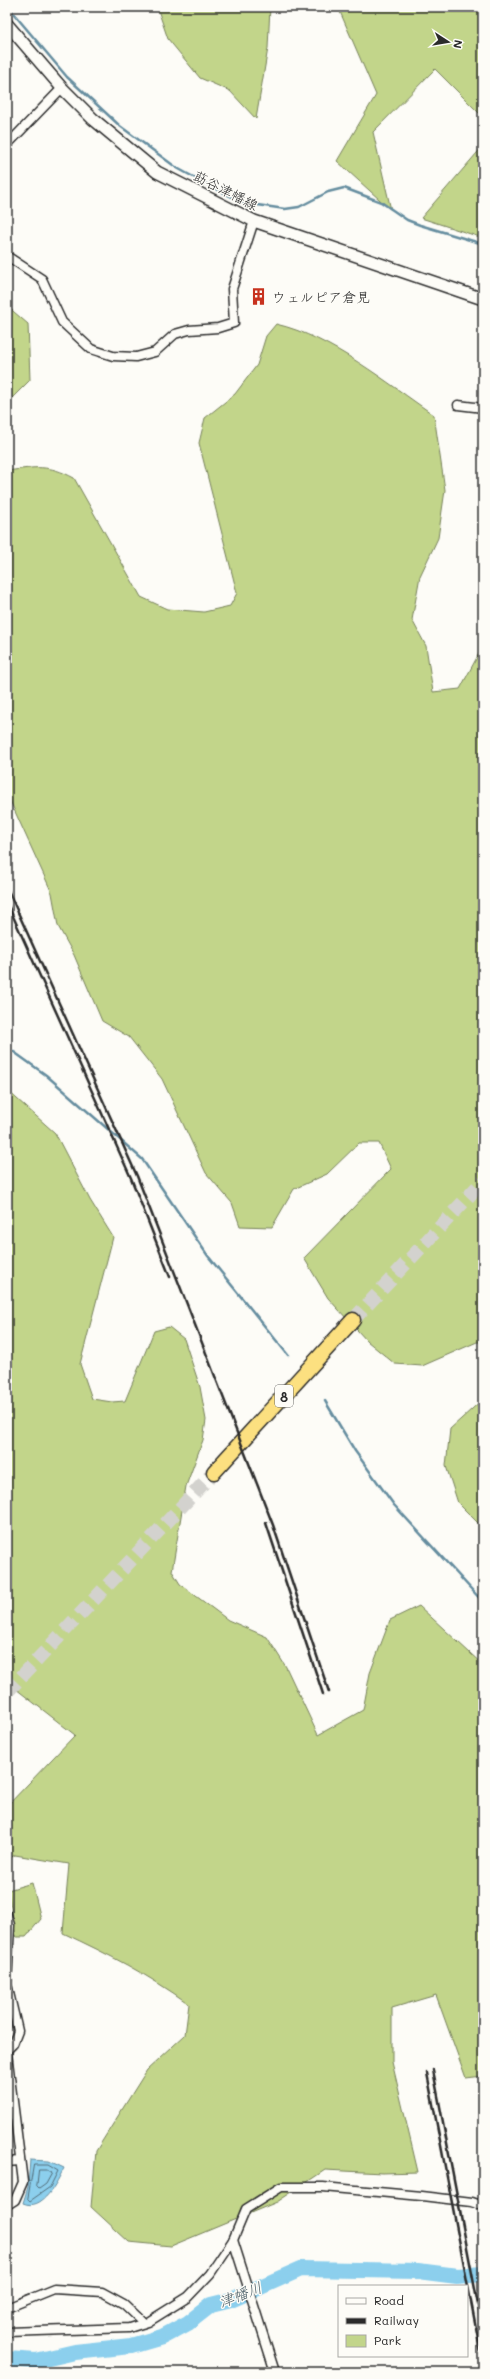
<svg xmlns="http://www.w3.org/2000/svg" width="490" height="2379" viewBox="0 0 490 2379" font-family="Mali,'Klee One',sans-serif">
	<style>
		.green { fill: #c2d58a; stroke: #76805a }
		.water { fill: #8ccfed; stroke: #658d9f }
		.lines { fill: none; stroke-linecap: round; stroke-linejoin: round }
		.shore { stroke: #526d79; stroke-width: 1 }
		.stream { stroke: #658d9f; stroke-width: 2.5 }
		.river { stroke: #8ccfed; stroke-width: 16 }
		.highway-tunnel { stroke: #d3d2ce; stroke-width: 14; stroke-dasharray: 14 7; stroke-linecap: butt }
		.street-casing { stroke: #2b2b2b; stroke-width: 11 }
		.secondary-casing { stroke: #2b2b2b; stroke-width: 14 }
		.highway-casing { stroke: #2b2b2b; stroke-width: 17 }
		.street { stroke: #fdfcf7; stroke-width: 8 }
		.secondary { stroke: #fdfcf7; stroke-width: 11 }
		.highway { stroke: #fce080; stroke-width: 14 }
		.rail { stroke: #2b2b2b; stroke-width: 2.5 }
		.labels { text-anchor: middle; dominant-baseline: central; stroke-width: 3; stroke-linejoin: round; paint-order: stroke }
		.shield { fill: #fdfcf7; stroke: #6a6a68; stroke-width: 1 }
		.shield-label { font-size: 13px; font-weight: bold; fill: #2b2b2b }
		.street-label { font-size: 14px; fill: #2b2b2b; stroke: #fdfcf7 }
		.poi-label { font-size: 14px; fill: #2b2b2b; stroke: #fdfcf7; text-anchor: start }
		.water-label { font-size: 15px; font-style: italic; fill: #485c65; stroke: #fdfcf7 }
	</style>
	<rect width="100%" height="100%" fill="#fdfcf7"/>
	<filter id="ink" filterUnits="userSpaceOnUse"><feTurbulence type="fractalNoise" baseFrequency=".025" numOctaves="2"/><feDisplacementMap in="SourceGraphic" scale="8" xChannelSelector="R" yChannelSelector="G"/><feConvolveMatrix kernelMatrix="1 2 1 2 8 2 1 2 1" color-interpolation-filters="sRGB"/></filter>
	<g filter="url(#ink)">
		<g class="green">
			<polygon points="157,7 270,7 268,48 256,119 230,91 200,78 168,39"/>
			<polygon points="338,7 483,7 483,117 435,69 373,132 391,210 337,161 376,95"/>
			<polygon points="483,146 483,238 421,218"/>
			<polygon points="7,306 28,324 30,380 7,403"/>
			<path d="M276 324C332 337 387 383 434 415L445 490 438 538 420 576 412 620 426 646 433 692 460 689 483 646V1342H477L422 1366 395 1364 367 1341 328 1298 304 1258 391 1169 379 1143H359L327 1174 294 1189 272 1227 240 1226 232 1203 206 1173 162 1079 129 1037 102 1021 74 955 58 926 52 893 7 794V471C36 467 48 464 74 478L141 597 167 609 204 612 230 606 237 593 199 443 205 418 235 394 257 365 266 336Z"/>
			<path d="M7 1090 55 1133 90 1200 113 1237 80 1364 92 1399 112 1402 125 1401 154 1331 169 1327 184 1339 200 1387 206 1420 203 1440 186 1486 172 1571 180 1584 228 1620 267 1637 286 1667 318 1735 363 1710 370 1673 390 1620 419 1606 483 1665V2076L466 2078 436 1995 392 2008V2062L418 2172 382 2173 325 2170 277 2202 171 2246 129 2242 91 2207 96 2151 147 2070 185 2035 189 2004C149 1975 108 1954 63 1933L69 1864 15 1855 7 1860V1806L75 1735 7 1682Z"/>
			<polygon points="483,1399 483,1528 458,1503 446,1466 450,1429"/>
			<polygon points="32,1883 41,1919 26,1937 16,1937 8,1890"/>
		</g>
		<path class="water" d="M30 2160 49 2161 64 2168C57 2182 43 2212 23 2203L28 2187Z"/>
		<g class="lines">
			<g class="shore">
				<polygon points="34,2165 48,2165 58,2171 50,2187 30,2201 28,2199"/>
				<polygon points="39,2170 47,2170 52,2173 46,2184 39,2189 37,2187"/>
			</g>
			<g class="stream">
				<polyline points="8,7 67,77 120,126 177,168 208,185 244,203 285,209 299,207 328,192 344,188 381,202 407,220 420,225 483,244"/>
				<polyline points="7,1047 46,1075 142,1159 208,1256 288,1355"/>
				<polyline points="325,1401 355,1451 394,1505 483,1602"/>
			</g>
			<polyline class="river" points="7,2359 36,2361 75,2352 131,2346 162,2337 188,2323 211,2305 231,2300 301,2269 418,2271 457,2276 483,2274"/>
			<g class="highway-tunnel">
				<polyline points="353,1320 483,1181"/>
				<polyline points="7,1692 214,1472"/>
			</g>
			<defs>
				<g id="street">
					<polyline points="7,145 62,88"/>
					<polyline points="7,256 42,279 62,322 91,349 113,356 136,357 155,352 175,334 189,330 218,328 234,323 232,289 254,221"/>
					<polyline points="458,405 483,408"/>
					<polyline points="7,1915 10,1925 7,1984 18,2031 13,2044 7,2050"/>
					<polyline points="7,2053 23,2182 15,2200 7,2205"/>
					<polyline points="7,2162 20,2161"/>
					<polyline points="233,2240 275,2372"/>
					<polyline points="7,2308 54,2289 102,2292 124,2304 144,2323"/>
					<polyline points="7,2332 129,2328 148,2322 188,2297 210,2274 233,2240 246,2209 281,2187 323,2187 422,2196 472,2202 483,2206"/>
				</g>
				<polyline id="secondary" points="7,24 62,88 93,119 157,172 254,221 483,299"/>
				<polyline id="highway" points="214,1472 353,1320"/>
			</defs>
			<use href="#street" class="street-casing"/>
			<use href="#secondary" class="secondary-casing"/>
			<use href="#highway" class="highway-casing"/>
			<use href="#street" class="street"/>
			<use href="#secondary" class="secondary"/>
			<use href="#highway" class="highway"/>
			<g class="rail">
				<polyline points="7,888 137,1176 273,1525 329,1692"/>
				<polyline points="7,903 131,1178 170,1277"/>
				<polyline points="266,1523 323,1694"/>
				<polyline points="433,2070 483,2331"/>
				<polyline points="427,2073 483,2364"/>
			</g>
		</g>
	</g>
	<defs>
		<symbol id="building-bare" viewBox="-9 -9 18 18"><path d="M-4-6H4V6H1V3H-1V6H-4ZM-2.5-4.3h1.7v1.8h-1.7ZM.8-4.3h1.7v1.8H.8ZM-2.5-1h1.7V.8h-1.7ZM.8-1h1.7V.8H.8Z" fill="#c8321e" stroke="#fdfcf7" stroke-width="2.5" paint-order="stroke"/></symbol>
	</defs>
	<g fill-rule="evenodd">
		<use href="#building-bare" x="246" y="284" width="25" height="25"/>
	</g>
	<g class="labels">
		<rect class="shield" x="275" y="1385" width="18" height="22" rx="3"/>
		<g class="shield-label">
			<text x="284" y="1396">8</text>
		</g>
		<g class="street-label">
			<text transform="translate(226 190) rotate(27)">莇谷津幡線</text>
		</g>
		<g class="poi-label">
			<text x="272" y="296">ウェルピア倉見</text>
		</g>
		<g class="water-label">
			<text transform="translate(240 2294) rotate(-21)">津幡川</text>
		</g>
	</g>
	<rect width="490" height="2379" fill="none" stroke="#fdfcf7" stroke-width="24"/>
	<rect x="12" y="12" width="466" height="2355" fill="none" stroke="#2b2b2b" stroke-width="1.5" filter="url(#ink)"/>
	<rect x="338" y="2285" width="130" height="72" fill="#fdfcf7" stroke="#a9a8a5"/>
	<rect x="346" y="2298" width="20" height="6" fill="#fdfcf7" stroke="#a9a8a5"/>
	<text x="374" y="2305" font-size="12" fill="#2b2b2b">Road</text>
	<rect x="346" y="2318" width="20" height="6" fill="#2b2b2b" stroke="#a9a8a5"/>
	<text x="374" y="2325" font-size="12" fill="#2b2b2b">Railway</text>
	<rect x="346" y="2335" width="20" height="12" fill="#c2d58a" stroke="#a9a8a5"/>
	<text x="374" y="2345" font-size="12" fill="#2b2b2b">Park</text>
	<g transform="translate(448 42) rotate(102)" stroke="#fdfcf7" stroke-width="3" paint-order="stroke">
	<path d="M0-3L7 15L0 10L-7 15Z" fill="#2b2b2b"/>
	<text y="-6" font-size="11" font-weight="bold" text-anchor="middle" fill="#2b2b2b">N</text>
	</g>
</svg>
